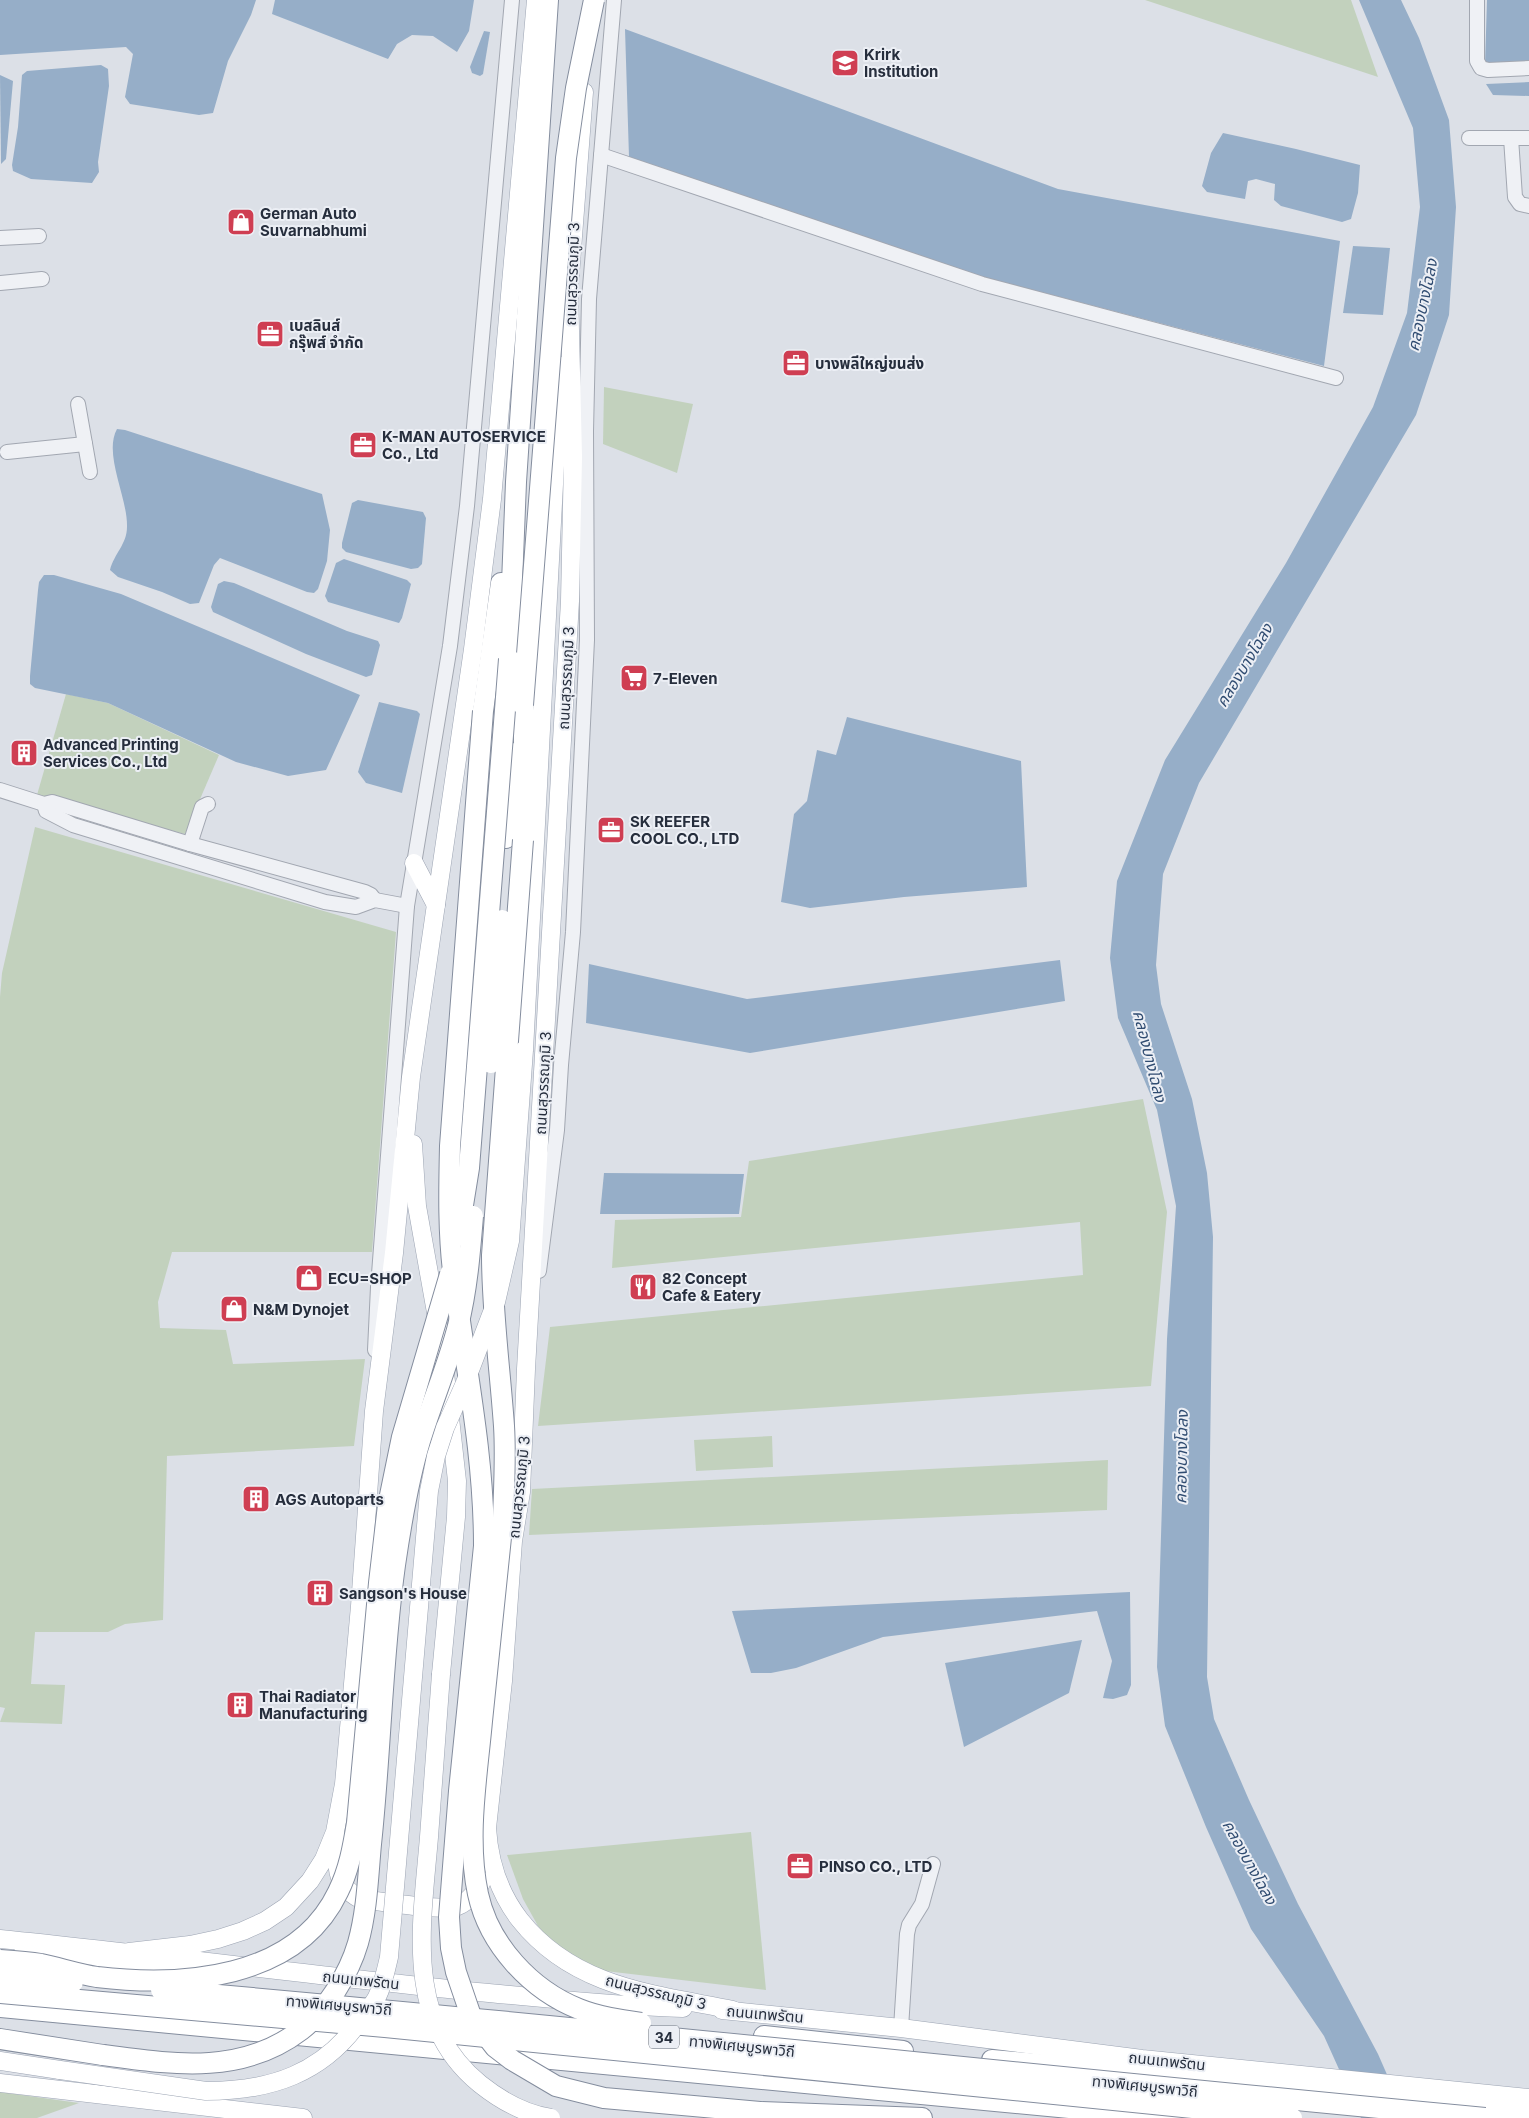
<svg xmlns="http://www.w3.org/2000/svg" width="1529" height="2118" viewBox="0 0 1529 2118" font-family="Inter,'Noto Sans Thai',sans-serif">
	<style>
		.green { fill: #c2d1bd }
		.water { fill: #96aec8 }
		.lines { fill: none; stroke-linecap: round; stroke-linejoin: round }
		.minor-casing { stroke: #a2a7b1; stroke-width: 16 }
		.major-casing { stroke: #9ca4b3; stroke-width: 19 }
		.highway-casing { stroke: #848d9e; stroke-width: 22 }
		.minor { stroke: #eff1f5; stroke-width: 14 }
		.major { stroke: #fff; stroke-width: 18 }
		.highway { stroke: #fff; stroke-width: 20 }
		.major-bridge-casing { stroke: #9ca4b3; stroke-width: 19; stroke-linecap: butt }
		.highway-bridge-casing { stroke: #848d9e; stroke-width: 22; stroke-linecap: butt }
		.major-bridge { stroke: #fff; stroke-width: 18 }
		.highway-bridge { stroke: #fff; stroke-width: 20 }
		.labels { text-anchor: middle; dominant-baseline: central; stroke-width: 4; stroke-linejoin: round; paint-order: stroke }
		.shield { fill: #eceff5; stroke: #616874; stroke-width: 1 }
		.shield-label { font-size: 14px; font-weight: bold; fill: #262e3d }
		.poi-label { font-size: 15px; font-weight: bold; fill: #262e3d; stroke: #eceff5; text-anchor: start }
		.street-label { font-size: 15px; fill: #262e3d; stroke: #eceff5 }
		.water-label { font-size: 16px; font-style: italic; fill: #304c71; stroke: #eceff5 }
	</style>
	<rect width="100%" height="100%" fill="#dce0e7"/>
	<g class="green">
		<polygon points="1145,0 1351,0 1378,77"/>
		<polygon points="604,387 693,404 677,473 603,444"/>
		<polygon points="66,694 108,703 219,755 185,834 37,795"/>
		<polygon points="35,827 396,932 372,1252 172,1252 158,1302 160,1328 226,1330 233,1364 365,1359 354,1446 167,1456 163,1620 125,1624 108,1632 35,1632 31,1684 65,1685 62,1724 0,1722 5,1708 0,1707 0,997 2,973"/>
		<polygon points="1143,1099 1167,1212 1151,1386 538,1426 550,1327 1083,1275 1080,1222 612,1268 615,1220 741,1217 749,1161"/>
		<polygon points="772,1436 773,1467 696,1471 694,1440"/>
		<polygon points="1108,1460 1107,1510 529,1535 532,1489"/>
		<polygon points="751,1832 766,1990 597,1970 555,1946 538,1926 523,1899 507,1855"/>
		<polygon points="0,2092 79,2103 37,2118 0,2118"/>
	</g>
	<g class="water">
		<polygon points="0,0 256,0 251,15 228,61 213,113 199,115 130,104 125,97 133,54 126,47 0,55"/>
		<polygon points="275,0 474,0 469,31 457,52 433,36 412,35 397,44 388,59 272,14"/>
		<polygon points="1359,0 1401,0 1419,38 1449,120 1456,207 1449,315 1416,415 1199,783 1163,874 1156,965 1161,1004 1192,1099 1207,1173 1213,1237 1207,1677 1214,1719 1249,1800 1298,1904 1378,2054 1406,2118 1361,2118 1324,2036 1251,1929 1206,1827 1165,1726 1157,1667 1167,1339 1176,1206 1157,1110 1118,1018 1110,958 1117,881 1165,760 1286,563 1373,407 1407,313 1420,207 1413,128"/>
		<polygon points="1487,0 1529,0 1529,62 1485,64"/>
		<polygon points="625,29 1058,189 1340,241 1324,366 968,273 629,157"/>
		<polygon points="484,31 490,32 483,74 480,76 472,73 470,67"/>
		<polygon points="101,65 108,69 109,86 98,162 99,172 92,183 31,179 13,171 12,165 18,127 22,75 27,71"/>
		<polygon points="0,75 13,81 6,159 1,164"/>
		<polygon points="1529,82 1529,96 1493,95 1486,84"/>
		<polygon points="1223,133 1296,149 1360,165 1358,193 1351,219 1342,222 1281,206 1274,200 1275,184 1256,179 1248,181 1245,199 1207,192 1202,186 1211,153"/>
		<polygon points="1353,246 1390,248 1383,315 1343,313"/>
		<path d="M117 429 125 430 322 494 330 530 327 561 318 589 314 593 307 592 220 558 214 565 199 603 190 604 162 592 118 577 110 570C114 554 127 544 127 527 128 498 103 454 117 429Z"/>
		<polygon points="358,500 423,512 426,518 422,564 418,568 411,569 346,552 342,548 342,543 352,503"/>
		<polygon points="344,559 407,580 411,584 402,618 399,623 328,602 325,596 336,563"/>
		<polygon points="44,575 54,575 121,594 360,695 326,770 288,776 236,762 108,703 35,688 30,684 30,676 38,590 39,582"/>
		<polygon points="224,581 234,583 347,631 378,641 380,645 372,675 366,677 306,654 213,612 211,607 218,584"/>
		<polygon points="379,702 417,711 420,714 402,793 366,783 358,772"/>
		<polygon points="847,717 1021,761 1027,887 904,897 810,908 781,902 794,814 807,801 817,750 836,755"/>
		<polygon points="1060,960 1065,1001 750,1053 586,1023 589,964 747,999"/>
		<polygon points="604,1173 744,1174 739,1214 600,1214"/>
		<polygon points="1130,1592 1131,1685 1127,1695 1113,1699 1103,1698 1112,1661 1097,1611 883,1637 796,1668 771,1673 751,1673 732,1611"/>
		<polygon points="1082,1640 1069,1693 964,1747 945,1663"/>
	</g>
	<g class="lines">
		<defs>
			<g id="minor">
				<polyline points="1477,0 1477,61 1481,68 1488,70 1529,68"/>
				<polyline points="1469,138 1529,138"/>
				<polyline points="1511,138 1515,197 1520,204 1529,206"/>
				<polyline points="601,155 982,284 1336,378"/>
				<polyline points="0,238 39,236"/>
				<polyline points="0,283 42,279"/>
				<polyline points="78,404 90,472"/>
				<polyline points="7,452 85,444"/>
				<polyline points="0,790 44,804 52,802 190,844 365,892 371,895 375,900"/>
				<polyline points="44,804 46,811 73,825 325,902 356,907 375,900 407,906"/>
				<polyline points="190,844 202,807 208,804"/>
				<polyline points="539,1271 557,1130 561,1065 573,932 587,640 586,431 589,299 614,0"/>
				<polyline points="375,1350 378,1287 407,906 450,646 467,506 512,0"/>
				<polyline points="901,2028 907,1934 909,1925 922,1904 933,1864"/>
			</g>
			<g id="major">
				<path d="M584 92 569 289 573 457 570 601 526 1369 521 1492 513 1541 503 1681 487 1828C489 1861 499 1893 520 1920 574 1988 654 1994 733 2010"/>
				<polyline points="414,863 436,905"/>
				<polyline points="524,1050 558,409 562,366"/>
				<polyline points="413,1144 417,1206 442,1346 457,1481 456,1517 441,1674"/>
				<path d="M336 1838C337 1864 334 1885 360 1899 381 1901 441 1912 458 1906 468 1902 478 1890 482 1881"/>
				<path d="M0 1939C159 1955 317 1976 477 1992 546 1998 614 2006 683 2008"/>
				<polyline points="129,1952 190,1945 218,1939 243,1931 265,1921 286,1907 310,1881 324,1859 335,1832 344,1784 360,1606 374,1411 394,1253 411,1077 473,649 492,499 536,0"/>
				<polyline points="722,2010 901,2028 1142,2059 1529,2098"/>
				<polyline points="0,2061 60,2070"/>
				<polyline points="0,2083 303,2118"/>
			</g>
			<g id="highway">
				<polyline points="509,659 516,482 548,0"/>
				<polyline points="483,711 501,583"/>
				<polyline points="506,838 510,788 515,753"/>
				<polyline points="523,840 525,778 523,705"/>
				<polyline points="24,1953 187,1973"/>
				<polyline points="0,2007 1175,2118"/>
				<polyline points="764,2036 903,2051"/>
				<polyline points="0,2039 103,2055"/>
				<polyline points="992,2060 1419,2098 1529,2111"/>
				<polyline points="760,2112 922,2118"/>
				<polyline points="1467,2114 1512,2118"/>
			</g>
		</defs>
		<use href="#minor" class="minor-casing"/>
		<use href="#major" class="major-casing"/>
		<use href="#highway" class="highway-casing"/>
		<use href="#minor" class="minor"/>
		<use href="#major" class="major"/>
		<use href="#highway" class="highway"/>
		<defs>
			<g id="major-bridge">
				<path d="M441 1674C437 1728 433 1783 429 1837 422 1923 403 2022 480 2084 500 2100 525 2114 551 2118"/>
				<path d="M60 2070 206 2091C270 2091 323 2074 361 2019 366 2012 373 2005 377 1997 383 1985 386 1970 389 1957L429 1491 436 1456 445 1428 465 1383 496 1302 510 1241 524 1050"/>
			</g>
			<g id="highway-bridge">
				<polyline points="523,705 566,158 576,88 594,0"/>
				<path d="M483 711 450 1146C449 1190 448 1235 454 1279 466 1369 484 1455 484 1546L459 1791 449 1917 451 1948 456 1972 471 2016 495 2047 512 2060 556 2086 604 2098 760 2112"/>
				<path d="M523 840 492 1255C492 1312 500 1369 504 1426 506 1457 504 1488 503 1518 496 1586 489 1653 482 1721 477 1777 466 1838 478 1894 489 1945 531 1990 579 2009 599 2017 620 2020 641 2023"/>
				<polyline points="491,1063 498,998 502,920"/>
				<polyline points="458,1236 469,1168 509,659"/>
				<path d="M0 1960C14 1961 28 1962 41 1964 60 1968 78 1974 97 1977 181 1987 296 1980 338 1892 349 1870 353 1847 357 1823L379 1583 388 1505 402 1437 450 1274"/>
				<polyline points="0,1976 73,1982"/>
				<path d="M161 1990C603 2028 1043 2077 1485 2118"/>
				<polyline points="0,1993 385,2027 1292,2118"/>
				<path d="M103 2055C171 2064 241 2076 301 2030 326 2011 349 1974 358 1943 367 1911 368 1877 371 1844 381 1751 382 1658 395 1565 401 1524 408 1481 420 1441 432 1402 448 1365 458 1326 467 1290 470 1253 473 1216"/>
			</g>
		</defs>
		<use href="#major-bridge" class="major-bridge-casing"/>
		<use href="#highway-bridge" class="highway-bridge-casing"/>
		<use href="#major-bridge" class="major-bridge"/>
		<use href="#highway-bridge" class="highway-bridge"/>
	</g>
	<defs>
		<symbol id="university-square" viewBox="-11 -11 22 22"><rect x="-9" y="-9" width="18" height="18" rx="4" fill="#cf3e52" stroke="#eceff5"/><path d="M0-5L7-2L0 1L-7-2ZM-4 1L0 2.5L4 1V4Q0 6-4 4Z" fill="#fff"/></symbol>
		<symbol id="shop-square" viewBox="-11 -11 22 22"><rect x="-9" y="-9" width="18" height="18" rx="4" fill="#cf3e52" stroke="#eceff5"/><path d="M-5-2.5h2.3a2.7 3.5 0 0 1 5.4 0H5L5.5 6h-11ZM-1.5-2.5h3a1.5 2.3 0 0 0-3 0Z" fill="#fff"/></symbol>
		<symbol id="office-square" viewBox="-11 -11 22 22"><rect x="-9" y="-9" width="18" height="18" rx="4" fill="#cf3e52" stroke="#eceff5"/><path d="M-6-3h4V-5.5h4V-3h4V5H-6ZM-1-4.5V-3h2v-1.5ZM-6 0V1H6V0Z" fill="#fff"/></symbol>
		<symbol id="supermarket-square" viewBox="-11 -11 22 22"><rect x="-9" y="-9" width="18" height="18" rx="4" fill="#cf3e52" stroke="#eceff5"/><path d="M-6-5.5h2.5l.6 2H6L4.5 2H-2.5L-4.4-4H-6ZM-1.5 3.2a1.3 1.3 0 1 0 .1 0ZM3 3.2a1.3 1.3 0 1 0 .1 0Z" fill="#fff"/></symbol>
		<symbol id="building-square" viewBox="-11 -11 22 22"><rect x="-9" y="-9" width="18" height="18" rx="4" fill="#cf3e52" stroke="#eceff5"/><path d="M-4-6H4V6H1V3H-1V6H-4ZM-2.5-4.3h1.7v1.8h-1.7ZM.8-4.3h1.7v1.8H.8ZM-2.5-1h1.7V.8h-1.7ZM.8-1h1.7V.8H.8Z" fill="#fff"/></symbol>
		<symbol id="restaurant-square" viewBox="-11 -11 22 22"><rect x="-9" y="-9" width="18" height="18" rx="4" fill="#cf3e52" stroke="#eceff5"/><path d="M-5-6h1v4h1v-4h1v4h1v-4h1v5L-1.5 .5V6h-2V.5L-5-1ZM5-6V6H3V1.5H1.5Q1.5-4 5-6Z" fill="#fff"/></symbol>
	</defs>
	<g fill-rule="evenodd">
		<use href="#university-square" x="829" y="47" width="32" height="32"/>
		<use href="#shop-square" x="225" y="206" width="32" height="32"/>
		<use href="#office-square" x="254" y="318" width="32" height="32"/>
		<use href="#office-square" x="780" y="347" width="32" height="32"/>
		<use href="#office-square" x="347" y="429" width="32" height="32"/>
		<use href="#supermarket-square" x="618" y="662" width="32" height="32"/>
		<use href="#building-square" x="8" y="737" width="32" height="32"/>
		<use href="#office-square" x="595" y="814" width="32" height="32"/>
		<use href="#shop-square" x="293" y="1262" width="32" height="32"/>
		<use href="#restaurant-square" x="627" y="1271" width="32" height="32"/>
		<use href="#shop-square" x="218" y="1293" width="32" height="32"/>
		<use href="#building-square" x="240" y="1483" width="32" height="32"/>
		<use href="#building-square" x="304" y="1577" width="32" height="32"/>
		<use href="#building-square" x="224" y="1689" width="32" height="32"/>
		<use href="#office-square" x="784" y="1850" width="32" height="32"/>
	</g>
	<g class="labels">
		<rect class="shield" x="649" y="2025.5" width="30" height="23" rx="4"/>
		<g class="shield-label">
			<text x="664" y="2037">34</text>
		</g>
		<g class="poi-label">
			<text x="864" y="54">Krirk<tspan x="864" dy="17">Institution</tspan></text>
			<text x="260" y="213">German Auto<tspan x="260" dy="17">Suvarnabhumi</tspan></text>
			<text x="289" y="325">เบสลินส์<tspan x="289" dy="17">กรุ๊พส์ จำกัด</tspan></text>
			<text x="815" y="363">บางพลีใหญ่ขนส่ง</text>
			<text x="382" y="436">K-MAN AUTOSERVICE<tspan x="382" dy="17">Co., Ltd</tspan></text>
			<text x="653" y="678">7-Eleven</text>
			<text x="43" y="744">Advanced Printing<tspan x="43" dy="17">Services Co., Ltd</tspan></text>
			<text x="630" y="821">SK REEFER<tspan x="630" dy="17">COOL CO., LTD</tspan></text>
			<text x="328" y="1278">ECU=SHOP</text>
			<text x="662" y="1278">82 Concept<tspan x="662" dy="17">Cafe &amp; Eatery</tspan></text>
			<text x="253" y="1309">N&amp;M Dynojet</text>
			<text x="275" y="1499">AGS Autoparts</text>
			<text x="339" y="1593">Sangson's House</text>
			<text x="259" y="1696">Thai Radiator<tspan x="259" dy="17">Manufacturing</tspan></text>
			<text x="819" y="1866">PINSO CO., LTD</text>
		</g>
		<g class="street-label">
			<text transform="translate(572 274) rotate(-88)">ถนนสุวรรณภูมิ 3</text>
			<text transform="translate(566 678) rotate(-87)">ถนนสุวรรณภูมิ 3</text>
			<text transform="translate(543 1083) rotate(-87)">ถนนสุวรรณภูมิ 3</text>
			<text transform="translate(519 1487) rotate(-84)">ถนนสุวรรณภูมิ 3</text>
			<text transform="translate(361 1980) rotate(6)">ถนนเทพรัตน</text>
			<text transform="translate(656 1992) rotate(14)">ถนนสุวรรณภูมิ 3</text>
			<text transform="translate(339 2005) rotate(5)">ทางพิเศษบูรพาวิถี</text>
			<text transform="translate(765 2014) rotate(5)">ถนนเทพรัตน</text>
			<text transform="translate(742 2046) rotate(6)">ทางพิเศษบูรพาวิถี</text>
			<text transform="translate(1167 2061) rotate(6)">ถนนเทพรัตน</text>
			<text transform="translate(1145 2086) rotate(6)">ทางพิเศษบูรพาวิถี</text>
		</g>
		<g class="water-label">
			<text transform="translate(1422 305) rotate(-78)">คลองบางโฉลง</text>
			<text transform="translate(1244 665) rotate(-59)">คลองบางโฉลง</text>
			<text transform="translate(1150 1056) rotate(76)">คลองบางโฉลง</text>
			<text transform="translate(1181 1457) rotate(-89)">คลองบางโฉลง</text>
			<text transform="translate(1250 1862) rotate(61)">คลองบางโฉลง</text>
		</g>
	</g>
</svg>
